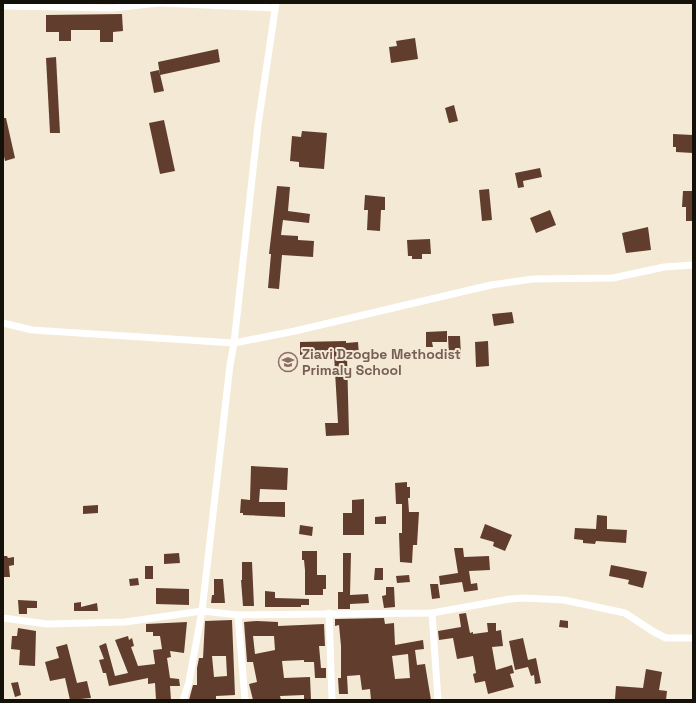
<svg xmlns="http://www.w3.org/2000/svg" width="696" height="703" viewBox="0 0 696 703" font-family="'Space Grotesk',sans-serif">
	<style>
		.building { fill: #613d2d; fill-rule: evenodd }
		.lines { fill: none; stroke-linecap: round; stroke-linejoin: round }
		.street { stroke: #fff; stroke-width: 7 }
		.labels { text-anchor: middle; dominant-baseline: central; stroke-width: 4; stroke-linejoin: round; paint-order: stroke }
		.education-label { font-size: 14px; font-weight: bold; fill: #785e54; stroke: #f3e9d5; text-anchor: start }
	</style>
	<rect width="100%" height="100%" fill="#f3e9d5"/>
	<g class="building">
		<polygon points="122,14 123,31 113,32 113,42 100,42 100,30 71,30 71,41 59,41 59,32 46,32 46,15"/>
		<polygon points="415,38 418,59 391,63 389,47 397,46 396,41"/>
		<polygon points="218,49 220,62 160,75 158,62"/>
		<polygon points="56,57 60,133 50,133 46,58"/>
		<polygon points="159,70 164,91 154,93 150,72"/>
		<polygon points="454,105 458,121 449,123 445,108"/>
		<polygon points="3,118 6,118 15,158 5,161 3,152"/>
		<polygon points="164,120 175,171 160,174 149,123"/>
		<polygon points="302,131 327,133 324,169 299,167 299,162 290,161 292,136 301,137"/>
		<polygon points="673,134 693,135 693,153 676,152 676,147 673,147"/>
		<polygon points="540,168 542,177 523,181 524,187 518,188 515,173"/>
		<polygon points="277,186 290,187 288,211 310,214 309,223 283,220 281,235 298,236 298,240 314,241 313,257 282,255 279,289 268,288 271,254 269,254"/>
		<polygon points="489,189 492,220 482,221 479,190"/>
		<polygon points="683,191 693,191 693,221 686,221 686,207 682,207"/>
		<polygon points="365,195 385,197 385,210 381,210 380,231 367,230 368,210 364,210"/>
		<polygon points="550,210 556,225 536,233 530,218"/>
		<polygon points="648,227 651,250 626,253 622,233"/>
		<polygon points="430,239 431,254 422,254 422,259 412,259 412,256 408,256 407,240"/>
		<polygon points="512,312 514,323 494,326 492,314"/>
		<polygon points="447,331 447,342 432,342 433,347 426,347 426,332"/>
		<polygon points="448,336 460,336 461,356 449,357"/>
		<polygon points="346,341 346,343 358,342 359,355 347,356 349,435 326,436 325,423 338,423 334,354 300,355 300,342"/>
		<polygon points="488,341 489,366 476,367 475,342"/>
		<polygon points="251,466 288,468 287,490 260,489 259,502 285,502 285,517 243,515 243,513 240,513 241,499 250,500"/>
		<polygon points="407,482 407,487 410,487 410,498 408,498 409,512 419,512 417,545 413,545 412,563 400,562 399,533 402,533 402,504 396,504 395,483"/>
		<polygon points="364,499 364,535 343,535 343,513 352,513 352,500"/>
		<polygon points="98,505 98,513 83,514 83,506"/>
		<polygon points="597,515 607,516 607,529 627,530 626,543 596,541 595,544 583,543 583,540 574,539 575,528 596,529"/>
		<polygon points="386,516 386,524 375,524 375,517"/>
		<polygon points="485,524 512,535 505,551 493,546 494,542 480,538"/>
		<polygon points="300,525 313,527 312,536 299,534"/>
		<polygon points="454,548 463,548 464,557 489,556 490,570 469,571 471,584 477,583 478,590 464,592 462,582 440,585 439,576 458,573"/>
		<polygon points="302,551 317,551 317,575 326,575 326,589 323,589 323,595 305,595 305,570 304,560 302,560"/>
		<polygon points="179,553 180,563 164,564 164,554"/>
		<polygon points="343,553 351,553 350,595 368,594 369,603 350,604 350,609 338,609 338,592 343,592"/>
		<polygon points="3,556 7,556 8,558 14,557 14,565 9,566 10,577 4,577"/>
		<polygon points="242,562 252,562 254,606 243,606 241,580 242,580"/>
		<polygon points="611,565 647,572 643,588 628,584 629,580 609,576"/>
		<rect x="145" y="566" width="8" height="13"/>
		<polygon points="375,568 383,568 383,580 374,580"/>
		<polygon points="409,575 410,582 397,583 396,576"/>
		<polygon points="138,578 139,585 130,586 129,579"/>
		<polygon points="214,579 223,579 225,603 211,603 212,595 214,595"/>
		<polygon points="430,584 438,584 440,598 432,599"/>
		<polygon points="386,587 394,587 395,607 384,608 382,596 386,595"/>
		<polygon points="156,588 189,589 189,605 156,604"/>
		<polygon points="265,591 275,592 275,598 309,599 309,605 301,605 301,607 265,607"/>
		<polygon points="18,600 37,601 37,608 27,608 27,614 19,614"/>
		<polygon points="81,602 81,607 97,603 98,611 74,611 74,603"/>
		<polygon points="466,613 470,633 473,632 473,634 488,632 487,623 496,623 496,631 501,630 503,646 492,647 496,670 512,665 514,673 510,674 514,687 488,694 485,681 475,683 473,674 476,673 473,656 457,659 453,638 439,640 438,631 461,627 459,614"/>
		<path d="M384 618 385 624 394 623 395 645 423 640 424 649 415 650 417 665 425 664 431 700H371L370 689 362 690 360 675 347 676 348 694H339L338 678H341V646L339 625 335 626V619ZM408 654 410 678 395 679 392 656Z"/>
		<path d="M232 620 235 695 216 696V700H189L193 685H197V668L199 658H203L205 621ZM212 656H226L227 676 214 677Z"/>
		<polygon points="560,620 568,621 568,628 559,627"/>
		<path d="M257 621 278 622V626L324 624 325 646H319L321 668H326V678H315L314 662H304V660L282 661 284 678 310 677 311 700H304V695L280 696 281 700H253L249 684 257 682 253 662H247L244 622ZM253 636H274L275 650 255 654Z"/>
		<polygon points="187,622 184,653 170,651 171,657 167,658 170,678 179,679 180,686 170,686 171,700 156,700 155,683 148,684 148,678 109,686 106,673 103,673 99,660 104,659 99,646 106,643 115,676 128,673 115,640 128,636 129,640 132,638 134,646 131,647 138,666 155,664 153,650 162,649 160,636 153,636 153,632 146,632 146,624"/>
		<polygon points="18,628 36,631 35,666 19,665 20,650 11,649 12,636 17,636"/>
		<polygon points="523,638 528,660 536,658 541,683 535,684 534,675 531,676 528,667 515,670 509,641"/>
		<polygon points="67,644 77,683 87,681 91,698 70,700 65,678 50,681 45,662 59,658 56,647"/>
		<polygon points="646,669 662,672 659,690 667,691 666,700 615,699 616,686 643,688"/>
		<polygon points="18,682 21,695 15,697 11,683"/>
	</g>
	<g class="lines">
		<g class="street">
			<polyline points="160,3 275,8"/>
			<polyline points="3,6 114,8 158,3"/>
			<polyline points="3,323 32,330 234,343 295,331 491,285 533,279 613,278 664,267 693,265"/>
			<polyline points="329,613 332,700"/>
			<polyline points="432,613 438,700"/>
			<polyline points="238,615 245,700"/>
			<polyline points="3,618 47,624 125,622 202,611 238,615 432,613 510,599 524,598 564,600 625,613 654,632 666,638 693,638"/>
			<polyline points="183,700 189,682 202,611 230,365 234,343 258,125 276,3"/>
		</g>
	</g>
	<defs>
		<symbol id="school-ring" viewBox="-11 -11 22 22"><circle r="9.5" fill="#f3e9d5" stroke="#8d6e63" stroke-width="1.5"/><path d="M0-5L7-2L0 1L-7-2ZM-4 1L0 2.5L4 1V4Q0 6-4 4Z" fill="#8d6e63"/></symbol>
	</defs>
	<g fill-rule="evenodd">
		<use href="#school-ring" x="277" y="351" width="22" height="22"/>
	</g>
	<g class="labels">
		<g class="education-label">
			<text x="302" y="354">Ziavi Dzogbe Methodist<tspan x="302" dy="16">Primaly School</tspan></text>
		</g>
	</g>
	<rect width="696" height="703" fill="none" stroke="#14100a" stroke-width="8"/>
</svg>
